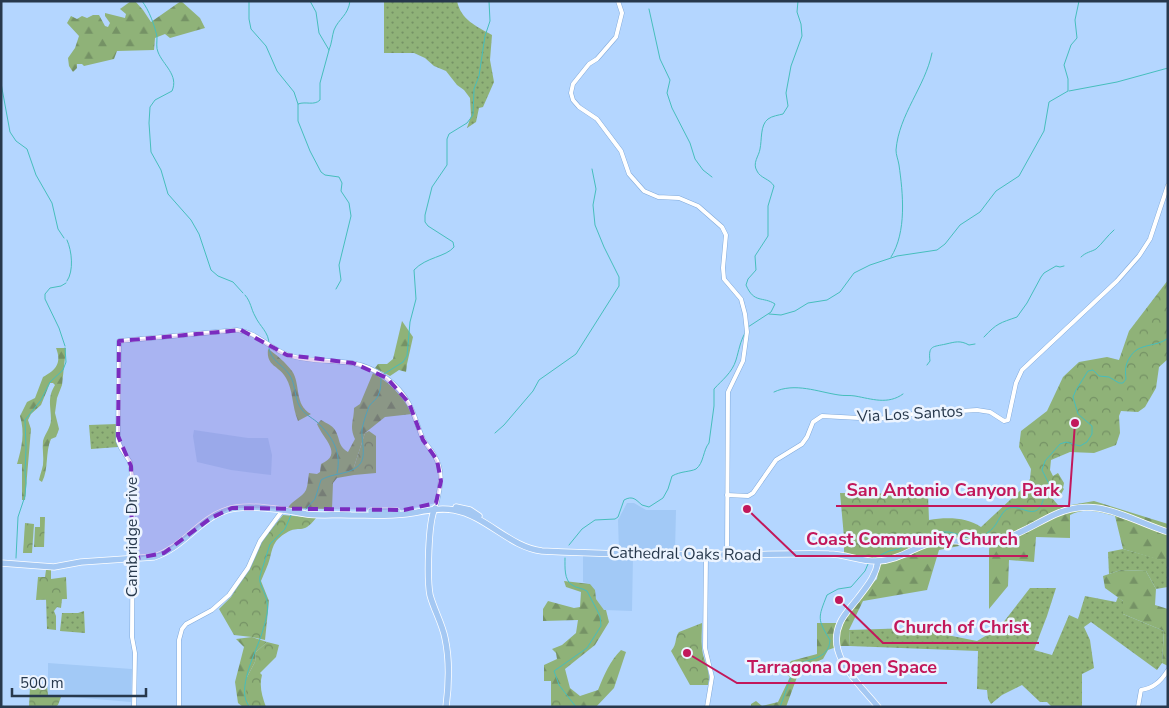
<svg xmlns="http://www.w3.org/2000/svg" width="1169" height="708" viewBox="0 0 1169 708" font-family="'Nunito Sans',sans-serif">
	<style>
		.built { fill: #a2c9f6 }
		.grass { fill: url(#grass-dots) }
		.forest { fill: url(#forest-firs) }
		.park { fill: url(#park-crowns) }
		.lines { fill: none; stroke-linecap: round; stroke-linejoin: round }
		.stream { stroke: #46bebc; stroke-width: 1 }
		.minor-casing { stroke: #81aadb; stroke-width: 5 }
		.major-casing { stroke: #fff; stroke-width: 7 }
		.minor { stroke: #fff; stroke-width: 4 }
		.major { stroke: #a4c8f3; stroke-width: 5.5 }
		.marked { fill: #7b2cbf; fill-opacity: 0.2; stroke: #7b2cbf; stroke-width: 4; stroke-dasharray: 10 6; stroke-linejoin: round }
		.labels { text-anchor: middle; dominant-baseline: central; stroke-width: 5; stroke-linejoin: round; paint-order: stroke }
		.street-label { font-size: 16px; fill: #27384c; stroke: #ecf4ff }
		.leader { fill: none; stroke: #c2185b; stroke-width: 2 }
		.callout-dot { fill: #c2185b; stroke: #ecf4ff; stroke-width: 2 }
		.callout-label { font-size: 18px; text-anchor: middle; font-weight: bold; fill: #c2185b; stroke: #ecf4ff; stroke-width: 5; stroke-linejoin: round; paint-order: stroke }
	</style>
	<defs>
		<pattern id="grass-dots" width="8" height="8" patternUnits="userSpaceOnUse" patternTransform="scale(1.25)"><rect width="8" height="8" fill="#8fb278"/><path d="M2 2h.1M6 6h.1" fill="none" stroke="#759265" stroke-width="1.8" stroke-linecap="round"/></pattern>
		<pattern id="forest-firs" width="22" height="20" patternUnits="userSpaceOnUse" patternTransform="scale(1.25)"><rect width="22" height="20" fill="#8fb278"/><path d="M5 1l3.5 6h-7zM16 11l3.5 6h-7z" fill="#759265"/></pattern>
		<pattern id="park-crowns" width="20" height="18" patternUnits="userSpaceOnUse" patternTransform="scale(1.25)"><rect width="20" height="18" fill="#8fb278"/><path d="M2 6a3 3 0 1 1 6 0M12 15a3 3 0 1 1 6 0" fill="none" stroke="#759265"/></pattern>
	</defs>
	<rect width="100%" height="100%" fill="#b4d6ff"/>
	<g class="built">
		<polygon points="194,430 248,438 268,438 272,455 271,475 231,470 197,462 193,436"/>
		<polygon points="627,503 634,503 646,510 676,510 675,552 619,551 618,520"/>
		<polygon points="583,556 633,556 632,611 604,610 596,599 590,584 583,582"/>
		<polygon points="48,663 132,669 131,702 48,695"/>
	</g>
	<g class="grass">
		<path d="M384 1H457C461 20 476 26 492 35L490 60 494 82 483 107 479 108 476 122 467 128 471 116 470 98 464 90 457 85 446 71 434 66 425 58 414 53H384Z"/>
		<polygon points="117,424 118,447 91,449 89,425"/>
		<polygon points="1123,549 1166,561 1168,559 1168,587 1156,589 1146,571 1121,570 1109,574 1108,552"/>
		<polygon points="1030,588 1056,588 1047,616 1034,650 1052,655 1069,615 1078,619 1085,596 1116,602 1118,597 1123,601 1123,614 1164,631 1162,663 1157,670 1091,622 1084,627 1090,640 1094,668 1082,674 1082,707 1052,707 1047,702 1040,702 1022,685 1002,695 991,704 988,699 987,690 977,689 978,651 850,646 849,630 912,628 977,641 999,628"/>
		<polygon points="46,599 62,599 61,608 57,607 54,611 56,616 56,630 47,629"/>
		<polygon points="84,611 85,633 60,631 62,613 78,613"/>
	</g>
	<g class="forest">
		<polygon points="131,1 135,1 143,10 151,22 181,1 200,18 205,28 170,38 165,34 155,38 154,50 117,51 114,59 84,66 82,64 77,64 77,68 73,72 69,66 68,58 75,48 79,36 67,23 71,16 77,19 82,16 87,18 93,15 99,15 105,26 108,27 110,23 105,16 105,13 125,18 126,14 120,9"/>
		<polygon points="402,321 413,337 407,364 406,372 399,370 390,376 375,368 378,364 387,364 393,359"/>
		<path d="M56 348H66L62 385 57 398 55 413 59 429 56 437 51 439C45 452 49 469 42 482L39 480C40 475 42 470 43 465 44 457 42 449 43 441 45 433 51 428 51 419 51 406 47 398 55 385L53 383H50L41 405 31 414 28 420 31 429 25 500H22V464H17C22 447 25 433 20 416L27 402 35 398 43 377C56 370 62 363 56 348Z"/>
		<path d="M268 349C276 354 286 363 292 371 301 384 294 405 311 414L298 421C292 407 293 389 286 378 279 365 266 367 268 349Z"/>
		<path d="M373 373C390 383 403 396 412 414L385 417 365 433 354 467V475L337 478 333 483 332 509 288 508C292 500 302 498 306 490 308 485 308 478 309 473L317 474 320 472 321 464C344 454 323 439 317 424L321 420C326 423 332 425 335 430 341 440 337 445 348 452L355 439C349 426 354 421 354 408L360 404Z"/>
		<path d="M1094 501 1168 524 1167 562 1123 549 1115 516C1100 512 1085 507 1070 515V538L1036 537 1034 562 1009 560 1008 586 989 609V550L990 543 1060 507Z"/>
		<polygon points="955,540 959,546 939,550 927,590 863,601 849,630 850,646 839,646 828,650 823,659 800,669 786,707 751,707 751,704 756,701 762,706 778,702 790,677 784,673 791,661 817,654 817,623 843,623 865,590 877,579 879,565 908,557 927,544"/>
		<polygon points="1121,570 1146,571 1156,589 1155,605 1168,609 1168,666 1162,663 1164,631 1123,614 1123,601 1105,588 1103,576"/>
		<path d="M564 581 590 584 595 590 596 599 604 610H606L609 622 595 645 565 669 570 688 580 696 598 690C604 675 610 661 621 650L626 652 614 688 596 707H551V681H544V665L557 659 556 653 552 649 562 645 576 633 578 620 543 621V609L548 601 574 608 580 607 581 592 566 587Z"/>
		<polygon points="252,637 267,642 256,652 255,662 247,677 249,705 252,707 243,707 238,703 235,682 244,647 236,639"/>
	</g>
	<g class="park">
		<path d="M1168 280V359L1159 367 1156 388 1145 407 1138 412 1121 411 1119 416 1120 433 1116 445 1094 453 1070 452 1051 460 1050 470 1053 476 1058 473 1064 483 1063 488 1064 489 1060 496 1053 495 1052 498 1064 512 995 543 943 538 924 542 905 552 890 558 871 560 844 554V537L840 493 928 494 929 520C946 517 967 517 981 527L1024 487 1030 479 1031 469 1019 447 1021 431 1047 411 1063 377 1079 362 1107 357 1119 360 1129 331Z"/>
		<polygon points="369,431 376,436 376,473 354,475 354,467 365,433"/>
		<path d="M283 515 316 518C302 536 300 524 286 533 274 540 273 546 270 558 268 566 264 573 261 581L269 601 265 640 252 637 234 635 219 609 231 597 253 561 261 542Z"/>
		<polygon points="40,517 45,517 44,547 34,547 35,527 40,527"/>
		<polygon points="25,523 34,524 32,553 23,553"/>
		<polygon points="46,570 51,570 51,579 66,577 67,599 36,600 38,577 45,577"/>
		<path d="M702 623C702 631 701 640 702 648 703 662 712 671 708 685H690L671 651C678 643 674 638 679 632Z"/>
		<path d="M267 642 279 645 276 657 260 673 262 675C259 686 262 696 266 707H252L249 705 246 693 247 677 255 662 256 652Z"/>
		<polygon points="47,685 48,695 61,697 58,705 55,707 29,707 30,686"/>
		<polygon points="551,688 572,707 551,707"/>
	</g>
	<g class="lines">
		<g class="stream">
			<path d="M142 1C149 10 155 26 157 37 157 42 156 48 158 52 163 65 179 75 172 91L155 100 150 107 149 123 151 152 161 170 168 194 191 220 199 234 211 270 218 276 233 282 243 293"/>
			<polyline points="249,1 249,19 251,29 266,46 277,71 294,92 298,104"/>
			<path d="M310 1 316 12 319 33 329 50 320 83V100C314 106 306 101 298 104V121L310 151 321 172 325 175 339 177 342 183 341 191 349 203 351 216 339 265 341 280 336 289"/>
			<polyline points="649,9 660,59 670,80 667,93 672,108 690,143 695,159 703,170 712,177"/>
			<path d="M329 50C332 43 332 36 334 30 339 18 348 16 350 1"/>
			<polyline points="1,83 10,132 16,141 27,149 36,175 52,203 58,229 64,238"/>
			<polyline points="1069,91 1117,82 1168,68"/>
			<path d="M67 240C72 251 74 271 67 281"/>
			<path d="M891 257C907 232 903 193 899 165 898 159 896 155 896 150 899 114 925 87 932 53"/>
			<path d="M1081 257C1086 252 1091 252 1096 249 1102 244 1107 236 1114 230"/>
			<path d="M245 295C251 302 251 309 255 316 260 327 269 332 269 344"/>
			<polyline points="769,314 781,315 795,311 808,303 827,300 840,292 854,273 870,265 897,256 937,250 945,244 960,225 980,212 996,191 1019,176 1044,131 1049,102 1068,91 1068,79 1064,65 1071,45 1077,38 1075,20 1079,1"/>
			<path d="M748 327 771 312 775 304C763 296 754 304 746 285L748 279 756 270 755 256 768 236V206L774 186C770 179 760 178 757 171 752 163 759 156 760 149 762 140 760 125 768 119 772 116 779 115 783 114L788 106 786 93 791 66 802 36 801 24 797 12 798 1"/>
			<path d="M984 337C997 323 1000 323 1017 317L1027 303 1041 277 1044 273 1056 266 1060 267 1064 266"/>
			<polyline points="65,346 59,328 45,299 45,294 50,288 61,286 66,283"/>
			<path d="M269 348C271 361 282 364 289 374 296 384 294 397 300 407 304 414 311 417 317 422 332 436 342 452 337 473"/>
			<path d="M927 365 930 361C928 345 933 347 946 344 955 342 960 340 969 345L975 344"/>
			<path d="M384 374 403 362 407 356 410 322 416 299 414 270C426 257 446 257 454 247L453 242 428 226 425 222V215L432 187 447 165V139L449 134 467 123 473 115 474 89 479 76 485 36 490 21 489 1"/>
			<path d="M774 392C795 382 818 392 839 395 844 396 850 395 855 396 872 399 888 405 903 394"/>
			<polyline points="495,433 504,425 533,391 539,380 576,354 619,286 619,277 604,247 595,225 593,205 596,189 592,169"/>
			<path d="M306 509 315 499 321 480C332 473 347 475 357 467 368 459 361 442 362 430 362 427 368 407 370 405 372 402 376 400 378 396 381 390 381 383 381 377"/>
			<path d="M987 533C998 527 999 514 1007 509 1018 502 1032 520 1041 506 1043 501 1047 489 1049 484L1042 470 1045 461 1060 444 1066 442 1080 446 1087 442 1092 434V426L1078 414 1073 397 1076 390 1088 371 1093 370 1099 376 1109 377 1119 383H1123L1126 379C1125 370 1125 365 1130 357 1139 342 1156 348 1168 338"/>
			<path d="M569 545 582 529 595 520 615 519 618 517 624 500C633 495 636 500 642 505L649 507 663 498 668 489 672 476C681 471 690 472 696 469 704 463 703 450 709 443L714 406V389C722 380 732 373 736 360 739 350 740 342 745 333"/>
			<polyline points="16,558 18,517 25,496 26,483 25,473 26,448 25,420 41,400 50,382 63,370 66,362 65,348"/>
			<path d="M565 558C565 567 564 580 572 585 576 588 582 588 587 591L600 616 601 626 587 648 554 671 559 685 576 707"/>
			<polyline points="872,559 889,551 899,549 909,543 938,532 949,532 972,538 983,536"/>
			<polyline points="2,707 3,706"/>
			<path d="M250 707C234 692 257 650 262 633 265 623 269 611 267 602 266 592 258 585 260 576L270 544 285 529 291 515"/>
			<path d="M780 707 795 666C806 658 829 661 830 640 817 619 818 618 827 595L838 589 851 587 865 571 868 564"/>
		</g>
		<defs>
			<g id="minor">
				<polyline points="618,1 622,13 616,37 597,59 589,64 573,84 571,93 573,100 579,107 597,119 621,151 629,174 644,191 658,197 679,198 698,206 722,227 726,235 723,268 724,279 741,299 745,314 747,332 743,361 728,392 727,555"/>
				<polyline points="727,495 748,496 753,493 776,460 802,444 807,437 813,422 822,416 878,419 913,414 977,410 990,412 1004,421 1008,420 1016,383 1022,370 1117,281 1139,256 1150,239 1168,185"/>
				<polyline points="706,555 705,648 712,677 707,707"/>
				<path d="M134 707 135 653 132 637 133 484 130 462 121 448 118 441 119 341 237 330C257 332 270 349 288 355 308 362 331 360 352 363 375 367 398 383 409 404 415 415 418 428 423 439 426 445 431 449 434 455 445 472 440 488 436 506"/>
				<polyline points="179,707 179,640 182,629 186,624 212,610 229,595 248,568 260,541 282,511"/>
				<path d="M1138 707 1141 690C1154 688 1161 681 1168 670"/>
			</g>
			<g id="major">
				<polyline points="456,507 470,510 479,516"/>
				<path d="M435 508C428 522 427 579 430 595 434 610 442 623 445 638 450 661 449 684 446 707"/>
				<polyline points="371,511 397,511"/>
				<path d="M878 561C876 576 867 586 858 598 852 606 844 614 840 623 825 656 860 684 878 707"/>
				<path d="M1 563 54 567 81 562 154 557C183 548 199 519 227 510 247 503 285 510 306 514 321 516 337 514 351 515 369 515 387 516 405 514 421 512 437 507 454 510 487 516 509 547 542 551 604 554 666 555 727 555 761 555 796 553 829 554 846 554 861 562 878 561 901 560 914 546 935 542 955 537 974 546 995 542 1016 537 1036 523 1056 514 1097 495 1129 520 1168 532"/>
			</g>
		</defs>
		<use href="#minor" class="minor-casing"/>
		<use href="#major" class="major-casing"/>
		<use href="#minor" class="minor"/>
		<use href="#major" class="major"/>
	</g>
	<path class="marked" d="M241 330 287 355 353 363 387 378 409 403 423 440 437 460 441 481 436 503 404 510 232 508 211 518 164 553 132 559 131 466 118 436 119 341Z"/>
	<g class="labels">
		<g class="street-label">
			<text transform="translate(910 414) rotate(-3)">Via Los Santos</text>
			<text transform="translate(132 537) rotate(-90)">Cambridge Drive</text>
			<text transform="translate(685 554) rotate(1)">Cathedral Oaks Road</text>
		</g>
	</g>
	<path class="leader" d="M1075 423L1069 506H836M747 509L796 556H1028M839 600L883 643H1039M687 653L737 683H947"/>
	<g class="callout-dot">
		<circle cx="1075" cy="423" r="5"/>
		<circle cx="747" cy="509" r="5"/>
		<circle cx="839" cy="600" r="5"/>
		<circle cx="687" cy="653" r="5"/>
	</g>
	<g class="callout-label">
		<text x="953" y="496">San Antonio Canyon Park</text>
		<text x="912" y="545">Coast Community Church</text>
		<text x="961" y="633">Church of Christ</text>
		<text x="842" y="673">Tarragona Open Space</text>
	</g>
	<rect width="1169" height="708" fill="none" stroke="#27384c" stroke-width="5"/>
	<path d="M12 688v8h134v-8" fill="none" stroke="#27384c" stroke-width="2.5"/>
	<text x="20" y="688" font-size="15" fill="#27384c" stroke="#ecf4ff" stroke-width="4" paint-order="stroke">500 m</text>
</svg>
